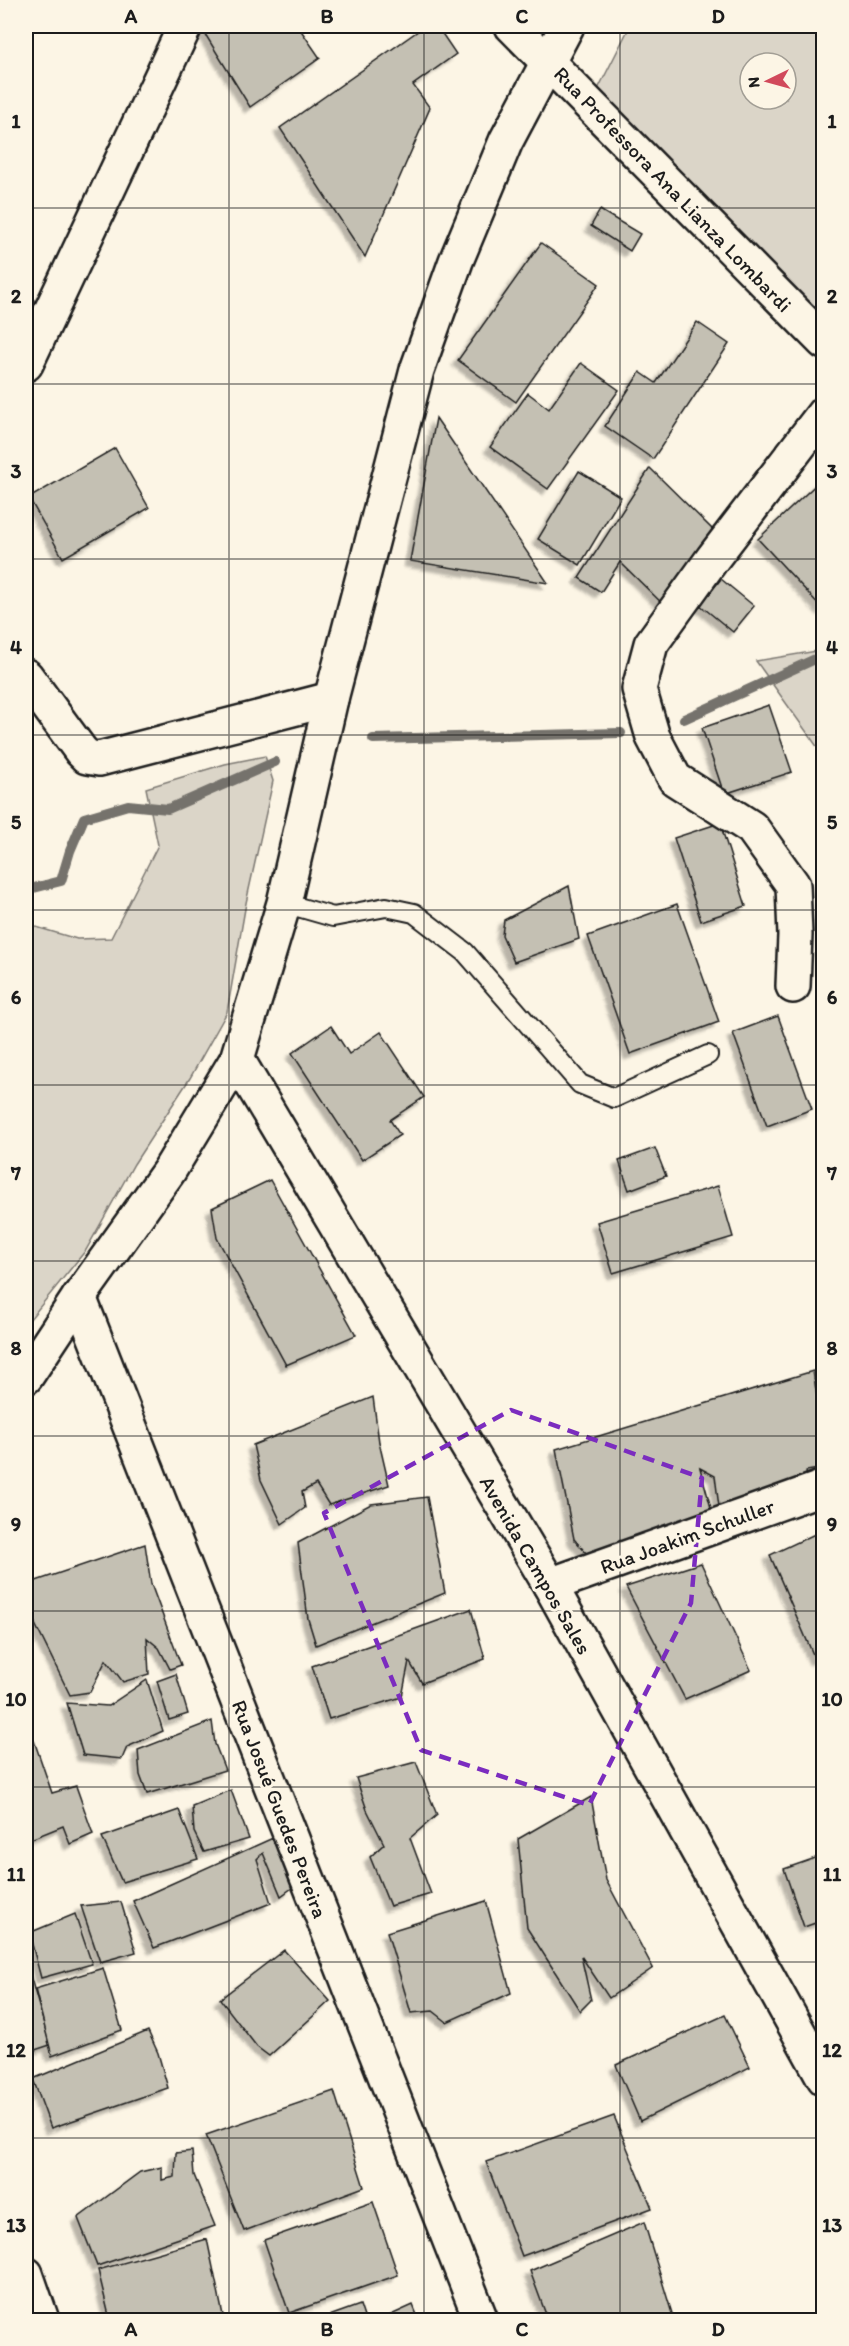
<svg xmlns="http://www.w3.org/2000/svg" width="849" height="2346" viewBox="0 0 849 2346" font-family="Itim,sans-serif">
	<style>
		.green { fill: #dbd5c8; stroke: #7c7872; stroke-width: 1.5; fill-rule: evenodd }
		.lines { fill: none; stroke-linecap: round; stroke-linejoin: round }
		.stream { stroke: #75726c; stroke-width: 10 }
		.building { fill: #c4c0b3; stroke: #1c1c1c; stroke-width: 1.5; filter: url(#shadow) }
		.lane-casing { stroke: #1c1c1c; stroke-width: 22 }
		.street-casing { stroke: #1c1c1c; stroke-width: 38 }
		.secondary-casing { stroke: #1c1c1c; stroke-width: 38 }
		.primary-casing { stroke: #1c1c1c; stroke-width: 38 }
		.lane { stroke: #fcf5e5; stroke-width: 18 }
		.street { stroke: #fcf5e5; stroke-width: 33 }
		.secondary { stroke: #fcf5e5; stroke-width: 33 }
		.primary { stroke: #fcf5e5; stroke-width: 33 }
		.marked { fill: none; stroke: #7b2cbf; stroke-width: 4.5; stroke-dasharray: 12 8; stroke-linejoin: round }
		.grid { fill: none; stroke: #1c1c1c; stroke-width: 1.5; stroke-opacity: 0.55 }
		.labels { text-anchor: middle; dominant-baseline: central; stroke-width: 6; stroke-linejoin: round; paint-order: stroke }
		.street-label { font-size: 21px; fill: #1c1c1c; stroke: #fcf5e5 }
		.neatline { fill: none; stroke: #1c1c1c; stroke-width: 2 }
		.grid-label { font-size: 20px; text-anchor: middle; font-weight: bold; fill: #1c1c1c }
	</style>
	<defs>
		<filter id="shadow"><feDropShadow dx="-5.5" dy="5.5" stdDeviation="1.5" flood-color="#0004"/></filter>
	</defs>
	<rect width="100%" height="100%" fill="#fcf5e5"/>
	<filter id="ink" filterUnits="userSpaceOnUse"><feTurbulence type="fractalNoise" baseFrequency=".0167" numOctaves="2"/><feDisplacementMap in="SourceGraphic" scale="12" xChannelSelector="R" yChannelSelector="G"/><feConvolveMatrix kernelMatrix="1 2 1 2 8 2 1 2 1" color-interpolation-filters="sRGB"/></filter>
	<g filter="url(#ink)">
		<g class="green">
			<path d="M630 26H823V326L592 101ZM750 63H786V99H750Z"/>
			<polygon points="823,650 824,650 823,755 756,661"/>
			<polygon points="265,756 273,781 246,903 227,1012 190,1078 134,1164 86,1250 26,1324 26,924 77,939 111,938 158,845 146,788 225,764"/>
		</g>
		<g class="lines">
			<g class="stream">
				<polyline points="684,719 824,655"/>
				<polyline points="373,739 621,733"/>
				<polyline points="26,890 61,881 70,851 84,818 128,805 168,809 275,762"/>
			</g>
		</g>
		<g class="building">
			<polygon points="206,26 298,26 320,58 250,107 202,29"/>
			<polygon points="425,26 437,26 456,54 413,85 430,108 365,257 280,128"/>
			<polygon points="600,210 640,234 630,251 591,226"/>
			<polygon points="541,243 599,284 516,402 458,360"/>
			<polygon points="697,322 729,344 653,459 605,426 640,372 656,383"/>
			<polygon points="581,363 619,390 548,489 490,447 528,393 549,409"/>
			<polygon points="436,418 548,583 410,561"/>
			<polygon points="115,448 149,508 63,558 29,498"/>
			<polygon points="650,468 713,530 673,614 620,562 601,592 579,578"/>
			<polygon points="579,471 621,497 580,565 538,539"/>
			<polygon points="824,477 824,609 823,609 758,539"/>
			<polygon points="721,579 754,606 733,632 700,605"/>
			<polygon points="769,705 792,772 724,794 702,728"/>
			<polygon points="720,823 746,906 701,921 674,838"/>
			<polygon points="569,886 579,939 514,962 502,935 504,920"/>
			<polygon points="677,904 719,1022 630,1054 588,936"/>
			<polygon points="778,1016 812,1109 767,1126 733,1033"/>
			<polygon points="331,1026 349,1054 381,1032 424,1097 390,1120 400,1135 362,1160 292,1053"/>
			<polygon points="655,1148 666,1176 629,1190 619,1161"/>
			<polygon points="270,1180 356,1335 286,1365 217,1238 212,1208"/>
			<polygon points="718,1186 733,1237 613,1273 597,1222"/>
			<polygon points="813,1371 824,1443 824,1468 806,1471 807,1480 719,1507 715,1476 700,1468 716,1526 695,1517 587,1554 574,1539 556,1449"/>
			<polygon points="373,1397 379,1442 389,1485 329,1505 316,1484 302,1492 305,1508 282,1524 261,1480 253,1445"/>
			<polygon points="427,1497 445,1593 316,1645 308,1619 298,1543 371,1504"/>
			<polygon points="817,1533 824,1548 824,1656 815,1659 770,1555"/>
			<polygon points="145,1544 151,1584 181,1665 170,1669 159,1648 147,1638 149,1674 123,1682 106,1660 90,1692 70,1695 35,1624 30,1583"/>
			<polygon points="701,1563 751,1670 685,1699 626,1587"/>
			<polygon points="471,1609 485,1659 422,1683 409,1661 402,1697 329,1719 312,1666"/>
			<polygon points="176,1674 188,1714 169,1720 157,1681"/>
			<polygon points="147,1680 163,1731 127,1747 122,1759 83,1755 67,1703 108,1706"/>
			<polygon points="26,1717 52,1793 76,1786 93,1834 70,1844 63,1826 26,1841"/>
			<polygon points="212,1721 215,1744 225,1770 147,1794 140,1775 138,1750"/>
			<polygon points="416,1762 437,1815 410,1838 431,1894 390,1906 370,1857 384,1844 367,1810 356,1778"/>
			<polygon points="231,1790 249,1839 204,1852 194,1832 192,1806"/>
			<polygon points="591,1797 606,1880 653,1968 609,1998 581,1956 591,2000 580,2011 527,1928 518,1839"/>
			<polygon points="179,1810 198,1859 122,1882 102,1837"/>
			<polygon points="275,1837 292,1888 281,1896 263,1853 257,1859 271,1903 154,1948 133,1901"/>
			<polygon points="824,1855 824,1920 804,1927 784,1869"/>
			<polygon points="486,1901 511,1993 447,2022 433,2011 411,2013 387,1932"/>
			<polygon points="121,1902 136,1952 100,1962 81,1906"/>
			<polygon points="75,1914 92,1964 41,1978 29,1933"/>
			<polygon points="284,1950 330,2001 269,2056 257,2047 220,1999"/>
			<polygon points="26,1961 50,2045 26,2053"/>
			<polygon points="103,1968 122,2030 52,2056 35,1989"/>
			<polygon points="725,2015 750,2067 640,2121 616,2065"/>
			<polygon points="148,2031 158,2053 168,2088 51,2128 33,2079"/>
			<polygon points="334,2091 364,2187 244,2231 206,2135"/>
			<polygon points="614,2116 652,2208 522,2256 486,2162"/>
			<polygon points="192,2151 194,2175 215,2226 97,2266 78,2218 140,2172 162,2167 162,2180 175,2177 176,2153"/>
			<polygon points="373,2202 398,2275 289,2313 264,2240"/>
			<polygon points="644,2222 674,2320 548,2320 530,2271"/>
			<polygon points="207,2239 224,2320 110,2320 98,2270"/>
			<polygon points="360,2305 365,2320 318,2320"/>
			<polygon points="413,2305 419,2320 380,2320"/>
		</g>
		<g class="lines">
			<defs>
				<polyline id="lane" points="284,903 333,917 386,907 414,913 465,952 580,1084 614,1098 708,1055"/>
				<g id="street">
					<polyline points="512,26 824,342"/>
					<polyline points="26,364 185,26"/>
					<polyline points="26,676 81,751 87,757 99,759 331,699"/>
					<polyline points="793,986 795,935 793,885 752,828 675,779 653,737 639,689 651,644 713,558 824,413"/>
					<polyline points="79,1297 481,2320"/>
					<polyline points="550,1585 824,1487"/>
					<polyline points="26,2274 42,2320"/>
				</g>
				<polyline id="secondary" points="237,1059 550,1585 824,2078"/>
				<polyline id="primary" points="26,1377 79,1297 169,1171 237,1059 284,903 331,699 417,370 456,261 506,141 567,26"/>
			</defs>
			<use href="#lane" class="lane-casing"/>
			<use href="#street" class="street-casing"/>
			<use href="#secondary" class="secondary-casing"/>
			<use href="#primary" class="primary-casing"/>
			<use href="#lane" class="lane"/>
			<use href="#street" class="street"/>
			<use href="#secondary" class="secondary"/>
			<use href="#primary" class="primary"/>
		</g>
	</g>
	<path class="marked" d="M511 1410 702 1478 691 1603 589 1805 421 1750 324 1513Z"/>
	<path class="grid" d="M229 26V2320M424 26V2320M620 26V2320M26 208H824M26 384H824M26 559H824M26 735H824M26 910H824M26 1085H824M26 1261H824M26 1436H824M26 1611H824M26 1787H824M26 1962H824M26 2138H824"/>
	<g class="labels">
		<g class="street-label">
			<text transform="translate(673 189) rotate(46)">Rua Professora Ana Lianza Lombardi</text>
			<text transform="translate(687 1536) rotate(-20)">Rua Joakim Schuller</text>
			<text transform="translate(536 1565) rotate(60)">Avenida Campos Sales</text>
			<text transform="translate(280 1809) rotate(69)">Rua Josué Guedes Pereira</text>
		</g>
	</g>
	<rect width="849" height="2346" fill="none" stroke="#fcf5e5" stroke-width="66"/>
	<g transform="translate(768 81) rotate(265)"><circle r="28" fill="#fcf5e5" stroke="#a29e95" stroke-width="1.5"/>
	<path d="M0-4.5L10 22L0 15L-10 22Z" fill="#d1495b"/>
	<text y="-9" font-size="16" font-weight="bold" text-anchor="middle" fill="#1c1c1c">N</text>
	</g>
	<rect x="33" y="33" width="783" height="2280" class="neatline"/>
	<g class="grid-label">
		<text x="131" y="23">A</text>
		<text x="327" y="23">B</text>
		<text x="522" y="23">C</text>
		<text x="718" y="23">D</text>
		<text x="16" y="128">1</text>
		<text x="832" y="128">1</text>
		<text x="16" y="303">2</text>
		<text x="832" y="303">2</text>
		<text x="16" y="478">3</text>
		<text x="832" y="478">3</text>
		<text x="16" y="654">4</text>
		<text x="832" y="654">4</text>
		<text x="16" y="829">5</text>
		<text x="832" y="829">5</text>
		<text x="16" y="1004">6</text>
		<text x="832" y="1004">6</text>
		<text x="16" y="1180">7</text>
		<text x="832" y="1180">7</text>
		<text x="16" y="1355">8</text>
		<text x="832" y="1355">8</text>
		<text x="16" y="1531">9</text>
		<text x="832" y="1531">9</text>
		<text x="16" y="1706">10</text>
		<text x="832" y="1706">10</text>
		<text x="16" y="1881">11</text>
		<text x="832" y="1881">11</text>
		<text x="16" y="2057">12</text>
		<text x="832" y="2057">12</text>
		<text x="16" y="2232">13</text>
		<text x="832" y="2232">13</text>
		<text x="131" y="2336">A</text>
		<text x="327" y="2336">B</text>
		<text x="522" y="2336">C</text>
		<text x="718" y="2336">D</text>
	</g>
</svg>
